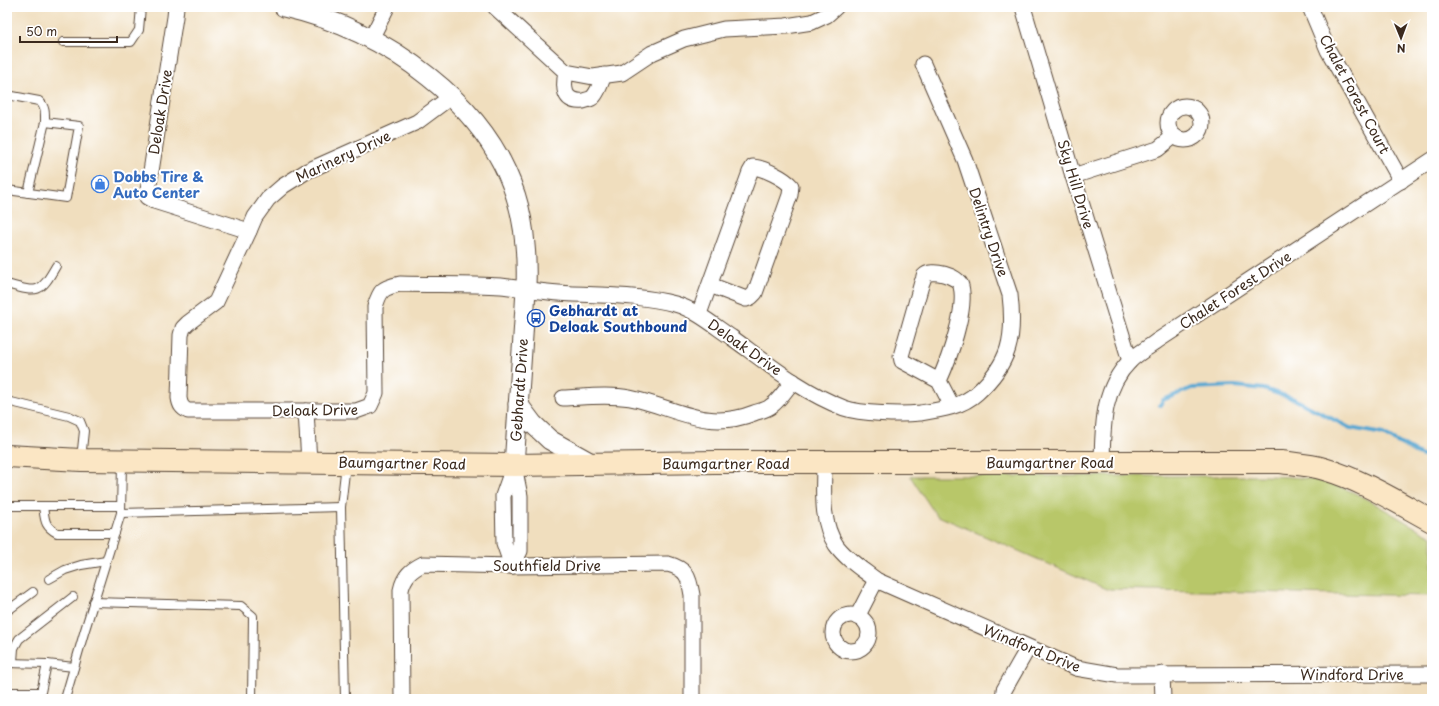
<svg xmlns="http://www.w3.org/2000/svg" width="1439" height="706" viewBox="0 0 1439 706" font-family="'Playpen Sans',sans-serif">
	<style>
		.green { fill: #b8c769; stroke: #7a7844 }
		.lines { fill: none; stroke-linecap: round; stroke-linejoin: round }
		.stream { stroke: #58a7d2; stroke-width: 4 }
		.service-casing { stroke: #564536; stroke-width: 10 }
		.minor-casing { stroke: #564536; stroke-width: 17 }
		.tertiary-casing { stroke: #564536; stroke-width: 21 }
		.secondary-casing { stroke: #564536; stroke-width: 24 }
		.service { stroke: #fff; stroke-width: 8 }
		.minor { stroke: #fff; stroke-width: 15 }
		.tertiary { stroke: #fff; stroke-width: 19 }
		.secondary { stroke: #fbe6c4; stroke-width: 22 }
		.labels { text-anchor: middle; dominant-baseline: central; stroke-width: 4; stroke-linejoin: round; paint-order: stroke }
		.street-label { font-size: 14px; fill: #3b2a1e; stroke: #fff }
		.shop-label { font-size: 14px; font-weight: bold; fill: #366cbe; stroke: #fff; text-anchor: start }
		.transit-label { font-size: 14px; font-weight: bold; fill: #164399; stroke: #fff; text-anchor: start }
	</style>
	<rect width="100%" height="100%" fill="#fff"/>
	<filter id="ink" filterUnits="userSpaceOnUse"><feTurbulence type="fractalNoise" baseFrequency=".025" numOctaves="2"/><feDisplacementMap in="SourceGraphic" scale="8" xChannelSelector="R" yChannelSelector="G"/><feConvolveMatrix kernelMatrix="1 2 1 2 8 2 1 2 1" color-interpolation-filters="sRGB"/></filter>
	<filter id="wash" filterUnits="userSpaceOnUse"><feTurbulence type="fractalNoise" baseFrequency=".012" numOctaves="4" result="noise"/><feDisplacementMap in="SourceGraphic" scale="16" xChannelSelector="R" yChannelSelector="G"/><feGaussianBlur stdDeviation="0.9" result="paint"/><feColorMatrix in="noise" values="0 0 0 0 0 0 0 0 0 0 0 0 0 0 0 0 0 1.4 0 .05"/><feComposite in="paint" operator="in"/></filter>
	<g filter="url(#wash)">
		<rect width="100%" height="100%" fill="#f0debe"/>
		<path class="green" d="M910 476H1245C1272 476 1299 476 1325 482 1363 492 1396 519 1432 536V596L1106 589 936 515Z"/>
		<g class="lines">
			<polyline class="stream" points="1160,405 1163,400 1192,388 1235,386 1264,389 1294,399 1350,428 1383,434 1420,455 1432,460"/>
		</g>
	</g>
	<g filter="url(#ink)">
		<g class="lines">
			<defs>
				<g id="service">
					<polyline points="63,42 131,42 139,30 141,7"/>
					<path d="M7 95 39 101C46 107 45 114 45 122L79 126 66 198 7 190"/>
					<polyline points="28,193 45,122"/>
					<path d="M7 284C38 293 40 294 56 266"/>
					<polyline points="7,401 69,416 80,421 84,431 81,459"/>
					<polyline points="7,506 121,506"/>
					<path d="M43 506C45 520 44 526 57 533H115"/>
					<polyline points="121,513 341,507"/>
					<polyline points="49,579 65,570 81,565 106,561"/>
					<polyline points="93,602 241,606 253,616 252,699"/>
					<polyline points="7,611 33,592"/>
					<polyline points="13,662 14,648 19,639 73,597"/>
					<polyline points="7,663 47,664 74,667"/>
					<polyline points="7,692 41,692 47,664"/>
					<polyline points="65,699 84,633 121,513 122,462"/>
					<polyline points="345,699 341,507 346,464"/>
				</g>
				<g id="minor">
					<path d="M176 7 175 17 147 197 154 201 249 231 216 302 188 323 183 328 181 335 179 398C180 405 182 408 188 411H356L370 406 376 393 375 307C380 290 382 288 400 284 433 285 468 284 501 286 521 288 540 292 559 293 597 296 638 294 675 304 696 310 713 325 731 337 767 363 802 392 844 408 861 414 902 415 920 413 940 410 962 407 977 393 1010 363 1015 338 1010 295L965 160 923 64"/>
					<polyline points="495,7 566,72 593,77 622,73 652,53 684,39 724,29 786,26 812,22 827,15 836,7"/>
					<polyline points="1023,7 1073,176 1130,361"/>
					<polyline points="1310,7 1328,50 1401,181"/>
					<polyline points="371,39 387,7"/>
					<path d="M566 72C563 87 563 103 583 101 587 100 592 99 594 96 599 90 601 82 604 75"/>
					<circle cx="1185" cy="123" r="17"/>
					<polyline points="1073,176 1158,149 1174,136"/>
					<polyline points="249,231 255,217 268,199 283,186 307,171 417,122 452,96"/>
					<path d="M699 314 750 172 753 167C764 168 784 178 791 186L790 195 755 293 751 297 746 299 710 285"/>
					<path d="M939 381 902 361 901 356 922 282C923 281 924 276 924 276 931 268 959 276 961 286 967 309 949 359 939 381L952 406"/>
					<path d="M563 398C585 397 609 394 630 398 675 407 706 432 754 413 759 411 767 410 771 406 778 402 788 387 793 381"/>
					<polyline points="306,411 309,462"/>
					<path d="M1102 462C1103 426 1102 389 1130 361 1137 354 1148 348 1157 341L1432 160"/>
					<path d="M824 463C824 490 820 521 836 545 846 559 862 569 876 580L1076 668 1117 675 1432 674"/>
					<polyline points="512,566 504,543 503,496 514,465"/>
					<polyline points="512,566 520,551 520,496 514,466"/>
					<circle cx="851" cy="633" r="18"/>
					<polyline points="857,617 876,580"/>
					<polyline points="1162,674 1163,699"/>
					<path d="M402 699 401 590C404 576 411 570 423 564L512 566 668 564C687 569 689 577 692 595V699"/>
					<polyline points="1003,699 1004,690 1028,648"/>
				</g>
				<g id="tertiary">
					<path d="M284 7C337 19 387 43 429 77 483 120 520 175 525 245 528 275 525 305 523 336 520 379 517 422 514 465"/>
					<polyline points="518,404 533,424 550,440 593,464"/>
				</g>
				<path id="secondary" d="M7 456 81 460 514 465 715 462H1281C1295 464 1310 465 1324 469 1362 480 1397 502 1432 521"/>
			</defs>
			<use href="#service" class="service-casing"/>
			<use href="#minor" class="minor-casing"/>
			<use href="#tertiary" class="tertiary-casing"/>
			<use href="#secondary" class="secondary-casing"/>
			<use href="#service" class="service"/>
			<use href="#minor" class="minor"/>
			<use href="#tertiary" class="tertiary"/>
			<use href="#secondary" class="secondary"/>
		</g>
	</g>
	<defs>
		<symbol id="shop-ring" viewBox="-11 -11 22 22"><circle r="9.5" fill="#fff" stroke="#3f7fe0" stroke-width="1.5"/><path d="M-5-2.5h2.3a2.7 3.5 0 0 1 5.4 0H5L5.5 6h-11ZM-1.5-2.5h3a1.5 2.3 0 0 0-3 0Z" fill="#3f7fe0"/></symbol>
		<symbol id="bus-ring" viewBox="-11 -11 22 22"><circle r="9.5" fill="#fff" stroke="#1a4fb4" stroke-width="1.5"/><path d="M-5-6H5V4H4V6H2V4H-2V6H-4V4H-5ZM-3.5-4V0h7V-4ZM-3.5 1.2v1.5H-2V1.2ZM2 1.2v1.5H3.5V1.2Z" fill="#1a4fb4"/></symbol>
	</defs>
	<g fill-rule="evenodd">
		<use href="#shop-ring" x="90" y="174" width="20" height="20"/>
		<use href="#bus-ring" x="526" y="308" width="20" height="20"/>
	</g>
	<g class="labels">
		<g class="street-label">
			<text transform="translate(1355 94) rotate(62)">Chalet Forest Court</text>
			<text transform="translate(160 112) rotate(-81)">Deloak Drive</text>
			<text transform="translate(343 156) rotate(-25)">Marinery Drive</text>
			<text transform="translate(1076 184) rotate(73)">Sky Hill Drive</text>
			<text transform="translate(989 232) rotate(71)">Delintry Drive</text>
			<text transform="translate(1235 290) rotate(-33)">Chalet Forest Drive</text>
			<text transform="translate(745 347) rotate(35)">Deloak Drive</text>
			<text transform="translate(519 390) rotate(-86)">Gebhardt Drive</text>
			<text transform="translate(315 410) rotate(-1)">Deloak Drive</text>
			<text x="1050" y="462">Baumgartner Road</text>
			<text transform="translate(402 463) rotate(1)">Baumgartner Road</text>
			<text x="726" y="463">Baumgartner Road</text>
			<text x="547" y="565">Southfield Drive</text>
			<text transform="translate(1032 648) rotate(22)">Windford Drive</text>
			<text x="1352" y="674">Windford Drive</text>
		</g>
		<g class="shop-label">
			<text x="113" y="176">Dobbs Tire &amp;<tspan x="113" dy="16">Auto Center</tspan></text>
		</g>
		<g class="transit-label">
			<text x="549" y="310">Gebhardt at<tspan x="549" dy="16">Deloak Southbound</tspan></text>
		</g>
	</g>
	<rect width="1439" height="706" fill="none" stroke="#fff" stroke-width="24"/>
	<g transform="translate(1401 38) rotate(179)" stroke="#ffffff" stroke-width="3" paint-order="stroke">
	<path d="M0-3L7 15L0 10L-7 15Z" fill="#3b2a1e"/>
	<text y="-6" font-size="11" font-weight="bold" text-anchor="middle" fill="#3b2a1e">N</text>
	</g>
	<path d="M20 36v6h97v-6" fill="none" stroke="#3b2a1e" stroke-width="2"/>
	<text x="26" y="36" font-size="12" fill="#3b2a1e" stroke="#ffffff" stroke-width="3" paint-order="stroke">50 m</text>
</svg>
